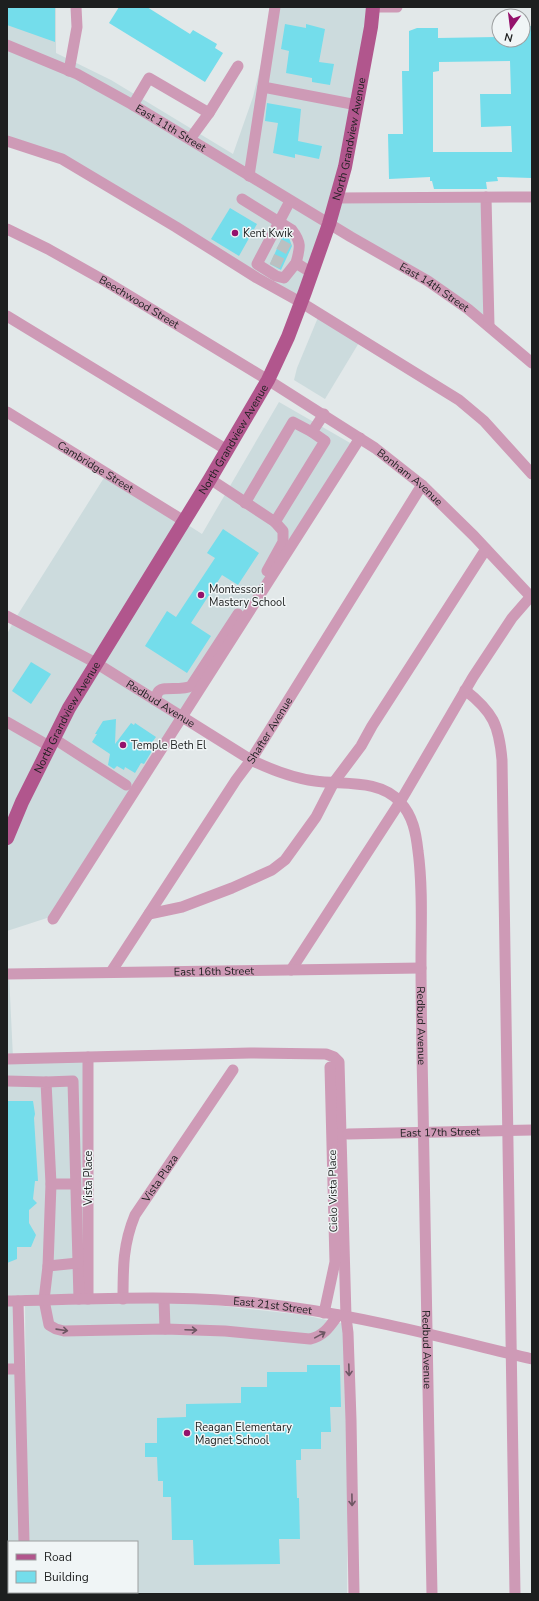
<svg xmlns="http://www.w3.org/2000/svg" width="539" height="1601" viewBox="0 0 539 1601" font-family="'Nunito Sans',sans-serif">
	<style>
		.built { fill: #ccdbdd }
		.building { fill: #74ddeb; fill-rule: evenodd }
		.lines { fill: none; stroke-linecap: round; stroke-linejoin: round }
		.minor-tunnel { stroke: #bbc0c1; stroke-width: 11; stroke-dasharray: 11 5.5; stroke-linecap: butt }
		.minor { stroke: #ce9ab6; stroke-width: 11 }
		.major { stroke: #b1568d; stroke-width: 14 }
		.oneway { stroke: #6d5663 }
		.poi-dot { fill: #94126c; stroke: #f0f5f6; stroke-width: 1.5 }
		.labels { text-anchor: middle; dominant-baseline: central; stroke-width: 3; stroke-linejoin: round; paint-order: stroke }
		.street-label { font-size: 11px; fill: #1d1f1f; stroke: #f0f5f6 }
		.poi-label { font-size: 11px; fill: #1d1f1f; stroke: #f0f5f6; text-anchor: start }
	</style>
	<rect width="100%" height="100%" fill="#e2e8e9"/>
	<g class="built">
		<polygon points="7,7 56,7 56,53 111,80 233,154 253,97 270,27 273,7 397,7 373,7 336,198 481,197 484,322 329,224 302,303 66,160 7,144"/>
		<polygon points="319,315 360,341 325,399 294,380 297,368"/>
		<polygon points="279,402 352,444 50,917 7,931 7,634 15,619 107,473 202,534"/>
		<polygon points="7,974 9,974 13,1058 86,1059 90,1300 161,1299 304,1315 349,1325 347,1594 27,1594 27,1592 137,1592 137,1542 27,1542 25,1301 17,1301 20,1542 9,1542 9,1592 21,1592 21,1594 7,1594"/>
	</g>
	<g class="building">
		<polygon points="7,7 55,7 55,42 7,25"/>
		<polygon points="119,7 147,7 190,34 193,30 217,44 215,48 223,53 205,82 109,23"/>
		<polygon points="285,24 306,28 306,24 325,29 319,62 334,64 330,85 312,82 312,78 286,73 289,51 281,49"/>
		<path d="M523 26H532V178L497 177 498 181 486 182 487 189H434L432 181H430V177L389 179 388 134H403L402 71H409V31L417 28H438V38L496 37V40H523ZM510 61 511 94H480L481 127 511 126 512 152H433V72L439 71V62Z"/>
		<polygon points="267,103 301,109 298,141 322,146 319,159 295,154 295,158 273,153 278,123 265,121"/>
		<polygon points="230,208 257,224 239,256 211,239"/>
		<polygon points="284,233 289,238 292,246 281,270 270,264"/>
		<polygon points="223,529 259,553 238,585 222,575 191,623 211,636 187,673 145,646 167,611 176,617 215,558 207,553"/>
		<polygon points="31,662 51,674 31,704 12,691"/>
		<polygon points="116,719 115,744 131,723 134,725 135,723 156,737 148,748 152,751 144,764 141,763 135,773 125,767 124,770 117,766 114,769 108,765 110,754 92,742 97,734 95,734 103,721"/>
		<polygon points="7,1101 33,1101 35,1114 34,1118 38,1181 35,1181 33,1199 37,1203 29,1210 29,1223 36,1235 31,1247 17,1247 17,1259 7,1263"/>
		<polygon points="307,1365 340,1365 341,1407 330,1407 331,1432 321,1432 321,1449 301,1449 301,1460 296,1460 297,1498 299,1498 300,1539 279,1539 280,1564 194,1565 193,1540 172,1540 171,1497 163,1497 163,1481 158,1481 157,1457 145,1457 145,1443 157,1443 157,1418 186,1417 186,1404 241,1403 241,1387 267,1387 267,1372 307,1372"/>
	</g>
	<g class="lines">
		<g class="minor-tunnel">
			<polyline points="279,244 290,250"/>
			<polyline points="272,259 283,264"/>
		</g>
		<g class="minor">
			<polyline points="373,7 397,7"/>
			<path id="s1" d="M7 45 77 74 133 105 351 237 428 281 468 309 532 363"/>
			<polyline points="69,71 77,27 76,7"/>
			<polyline points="263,87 357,105"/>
			<polyline points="133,105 149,78 209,113 190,139"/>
			<polyline points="209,113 238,66"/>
			<polyline points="7,141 62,159 176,227 257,278 302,303 459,400 484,421 532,474"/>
			<polyline points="249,176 275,7"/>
			<polyline points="486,197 489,326"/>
			<polyline points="336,198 532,197"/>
			<path d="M242 199 292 230C302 243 300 248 296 263"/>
			<polyline points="290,201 257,264 276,276 284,278 296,263 312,273"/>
			<path id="s2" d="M7 229 48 249 105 281 268 380 375 448 422 485 474 536 532 598"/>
			<polyline points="7,316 227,450"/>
			<path id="s3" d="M7 412 184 521"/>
			<polyline points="210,479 275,522 283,531 283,542 267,571"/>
			<polyline points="245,503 293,422 312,432 324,414"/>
			<polyline points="275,522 325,441 312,432"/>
			<path id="s4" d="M7 616 96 663 251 760C272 770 292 778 315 781 343 785 380 779 400 802 413 816 416 833 418 851 423 887 421 925 421 961 421 1009 422 1057 423 1105 425 1268 429 1431 432 1594"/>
			<path d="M465 690C493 712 499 725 502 760L515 1594"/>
			<path d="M155 700C156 697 157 693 159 691 164 686 182 691 191 686L238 614"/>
			<polyline points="7,722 49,746"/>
			<polyline points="53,738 126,785"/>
			<polyline points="149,914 182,907 232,888 272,870 285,860 316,817 334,782 361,746 372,726 486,549"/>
			<polyline points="53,919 360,438"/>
			<polyline points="291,970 400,802 473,677 512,618 532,595"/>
			<path id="s5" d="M111 972 236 780 251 760 422 485"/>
			<path id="s6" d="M7 974 421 968"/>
			<polyline points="88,1057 88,1299"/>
			<polyline points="7,1059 250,1053 326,1054 334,1057 339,1062 346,1317 348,1333 351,1420 354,1594"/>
			<path d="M7 1081 46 1082 51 1184 48 1266 44 1300 49 1325 56 1329 64 1331 165 1329 225 1331 310 1339C324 1336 330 1326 338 1315"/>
			<polyline points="46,1082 73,1081 79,1299"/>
			<path id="s7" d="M348 1134 532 1130"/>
			<polyline points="51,1184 75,1184"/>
			<polyline points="48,1266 78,1263"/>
			<path id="s8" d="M123 1299C123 1267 123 1244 135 1215L233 1070"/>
			<polyline points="164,1299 165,1329"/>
			<path id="s9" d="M7 1301C101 1299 196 1293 289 1307 371 1318 452 1340 532 1359"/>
			<polyline points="18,1301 24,1542"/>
			<polyline points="324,1313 335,1262 330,1067"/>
			<polyline points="7,1369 19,1369"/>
			<polyline points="25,1592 25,1594"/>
		</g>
		<path class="major" id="s10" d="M7 838 22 802 69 708 210 479 268 380 288 337 305 292 329 224 345 167 371 27 373 7"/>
	</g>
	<defs><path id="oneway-shaft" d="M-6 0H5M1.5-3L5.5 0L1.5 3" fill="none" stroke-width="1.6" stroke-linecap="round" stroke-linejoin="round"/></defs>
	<g class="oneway">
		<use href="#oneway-shaft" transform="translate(62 1330) rotate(8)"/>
		<use href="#oneway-shaft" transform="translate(191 1330) rotate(2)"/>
		<use href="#oneway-shaft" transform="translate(320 1335) rotate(-29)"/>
		<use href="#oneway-shaft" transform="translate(349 1370) rotate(88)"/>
		<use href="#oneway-shaft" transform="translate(352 1500) rotate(89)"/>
	</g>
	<g class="poi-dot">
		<circle cx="235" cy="233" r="4"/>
		<circle cx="201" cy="595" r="4"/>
		<circle cx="123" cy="745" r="4"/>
		<circle cx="187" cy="1433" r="4"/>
	</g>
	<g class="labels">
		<g class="street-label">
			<text stroke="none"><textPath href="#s1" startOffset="184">East 11th Street</textPath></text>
			<text stroke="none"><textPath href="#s10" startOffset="783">North Grandview Avenue</textPath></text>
			<text stroke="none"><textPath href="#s1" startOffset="492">East 14th Street</textPath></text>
			<text stroke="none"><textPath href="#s2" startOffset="151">Beechwood Street</textPath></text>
			<text stroke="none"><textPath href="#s10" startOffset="459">North Grandview Avenue</textPath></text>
			<text stroke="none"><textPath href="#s3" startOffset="104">Cambridge Street</textPath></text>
			<text stroke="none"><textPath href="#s2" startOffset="474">Bonham Avenue</textPath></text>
			<text stroke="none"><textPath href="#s4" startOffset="177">Redbud Avenue</textPath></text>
			<text stroke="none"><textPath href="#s10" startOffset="135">North Grandview Avenue</textPath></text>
			<text stroke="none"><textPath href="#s5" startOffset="289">Shafter Avenue</textPath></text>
			<text stroke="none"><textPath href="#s6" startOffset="207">East 16th Street</textPath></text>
			<text stroke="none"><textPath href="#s4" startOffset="669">Redbud Avenue</textPath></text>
			<text stroke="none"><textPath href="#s7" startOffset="92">East 17th Street</textPath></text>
			<text transform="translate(88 1178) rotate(-90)">Vista Place</text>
			<text stroke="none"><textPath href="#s8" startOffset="130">Vista Plaza</textPath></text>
			<text transform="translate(333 1191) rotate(-91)">Cielo Vista Place</text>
			<text stroke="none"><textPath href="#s9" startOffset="266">East 21st Street</textPath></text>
			<text stroke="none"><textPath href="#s4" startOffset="993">Redbud Avenue</textPath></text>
		</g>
		<g class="poi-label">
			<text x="243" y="233">Kent Kwik</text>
			<text x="209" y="589">Montessori<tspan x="209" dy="13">Mastery School</tspan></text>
			<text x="131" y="745">Temple Beth El</text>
			<text x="195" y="1427">Reagan Elementary<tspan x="195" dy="13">Magnet School</tspan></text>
		</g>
	</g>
	<rect width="539" height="1601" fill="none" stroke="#1d1f1f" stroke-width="16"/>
	<rect x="8" y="1541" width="130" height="52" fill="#f0f5f6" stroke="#9c9fa0"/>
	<rect x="16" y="1554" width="20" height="6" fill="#b1568d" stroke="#9c9fa0"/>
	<text x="44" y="1561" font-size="12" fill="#1d1f1f">Road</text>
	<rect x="16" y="1571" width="20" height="12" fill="#74ddeb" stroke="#9c9fa0"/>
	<text x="44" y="1581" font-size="12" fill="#1d1f1f">Building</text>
	<g transform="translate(511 28) rotate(194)"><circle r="19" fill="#f0f5f6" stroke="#9c9fa0"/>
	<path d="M0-3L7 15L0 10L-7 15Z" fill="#94126c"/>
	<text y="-6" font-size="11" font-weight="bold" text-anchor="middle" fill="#1d1f1f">N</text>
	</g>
</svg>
